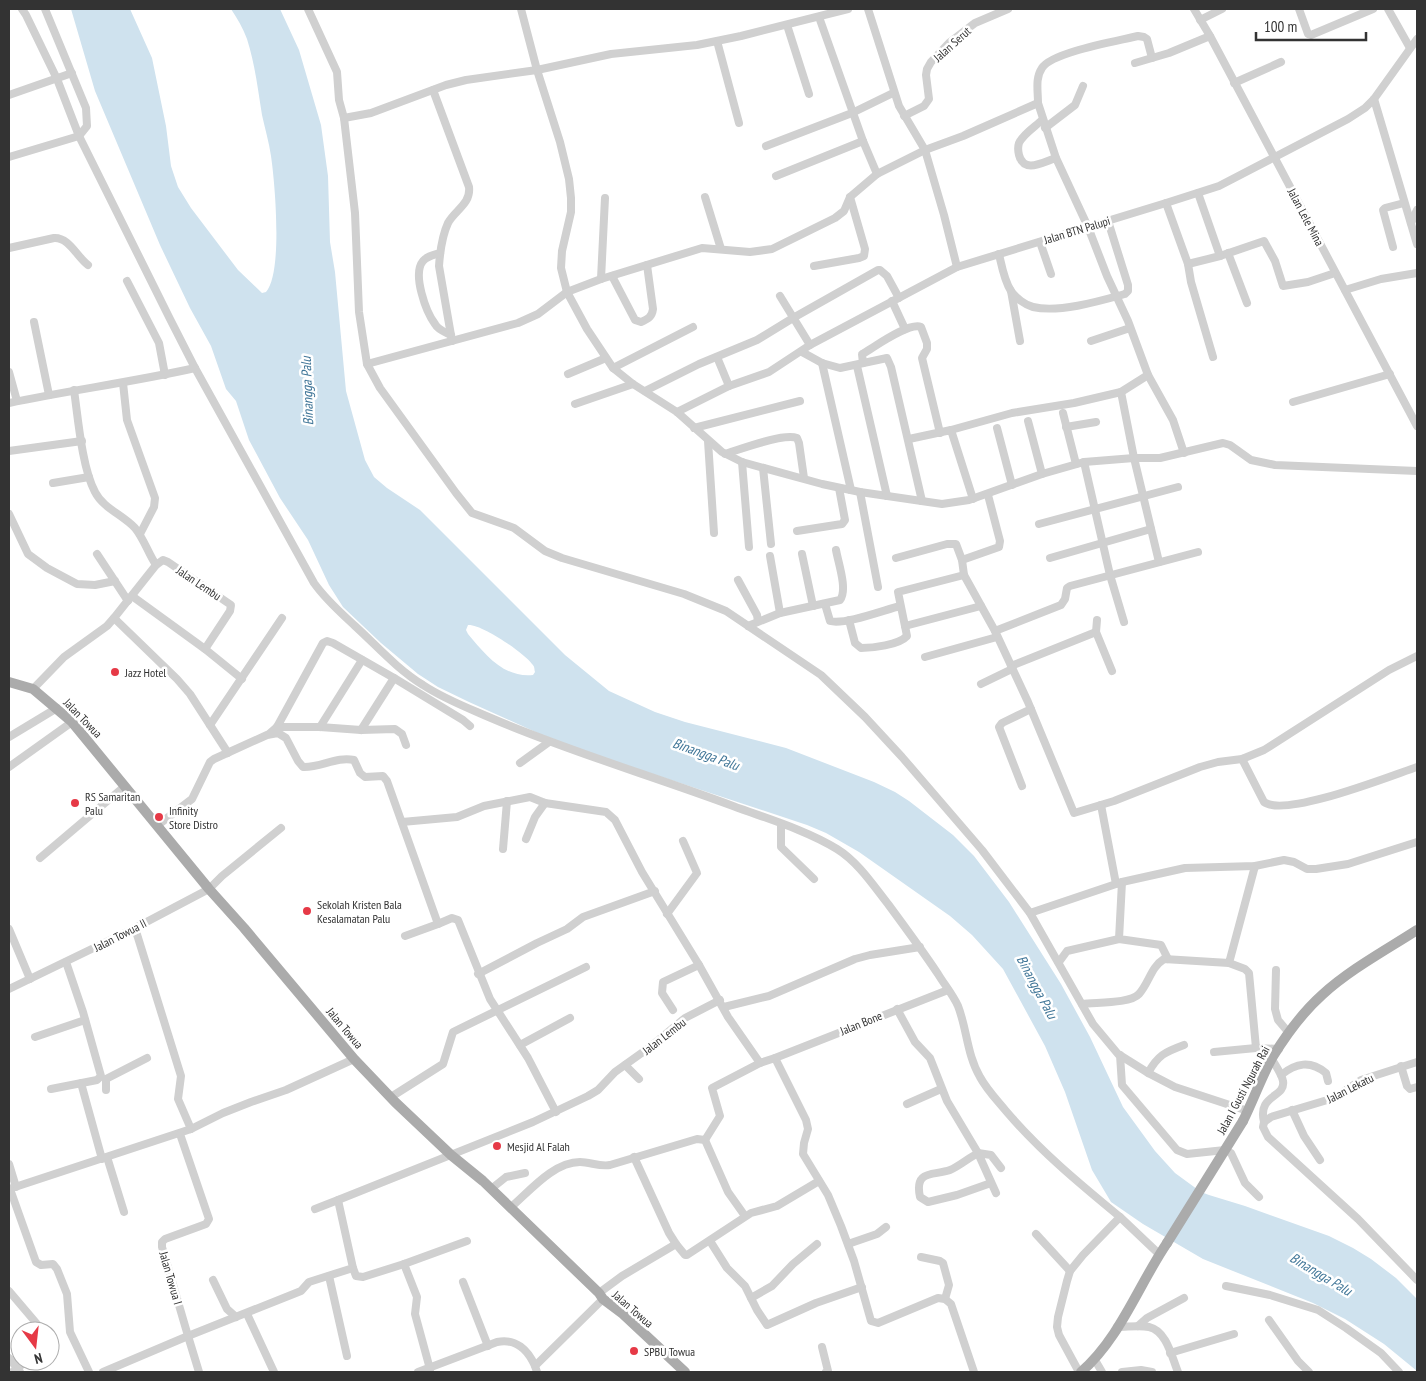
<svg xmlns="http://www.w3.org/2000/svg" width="1426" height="1381" viewBox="0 0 1426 1381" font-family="'PT Sans Narrow',sans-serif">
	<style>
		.water { fill: #cfe2ee; fill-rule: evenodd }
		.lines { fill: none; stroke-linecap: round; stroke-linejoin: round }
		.minor { stroke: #d0d0d0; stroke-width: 8 }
		.major { stroke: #ababab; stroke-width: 10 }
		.major-bridge { stroke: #ababab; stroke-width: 10 }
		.poi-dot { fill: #e63946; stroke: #fff; stroke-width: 2 }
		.labels { text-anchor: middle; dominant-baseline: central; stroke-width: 5; stroke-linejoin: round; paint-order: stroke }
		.street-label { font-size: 12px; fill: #333; stroke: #fff }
		.poi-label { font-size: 12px; fill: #333; stroke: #fff; text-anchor: start }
		.water-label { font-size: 14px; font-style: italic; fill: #3f7597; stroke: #fff }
	</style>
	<rect width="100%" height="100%" fill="#fff"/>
	<path class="water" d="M71 9H130L152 58 166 126 171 166 178 187 191 208 238 270 262 293 266 292C283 273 275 183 271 156 269 142 265 129 262 115 258 90 255 64 247 39 243 28 237 18 231 9H280L299 50 321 125 328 176 330 242 335 272 346 391 365 460 374 477 387 488 420 510 565 655 609 691 655 712 685 722 786 748 874 782 895 792 909 801 953 835 974 856 1009 902 1061 984 1090 1037 1123 1107 1155 1151 1175 1173 1201 1192 1209 1195 1245 1206 1329 1236 1353 1248 1371 1259 1396 1278 1417 1299V1371L1384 1344 1345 1319 1313 1303 1203 1259 1143 1224 1111 1202 1092 1170 1065 1092 1045 1046 1003 969 972 935 950 916 859 852 826 833 807 825 562 744 469 702 438 687 418 674 381 643 343 607 329 585 308 540 280 498 249 440 236 401 226 389 211 346 190 308 160 245 95 91ZM468 625C482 624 524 653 532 664 535 667 534 668 535 672L533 675C503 678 485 654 468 634L466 630Z"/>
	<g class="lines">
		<g class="minor">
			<path d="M22 9 26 15 57 79 79 136 170 319 195 368 314 583C326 600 340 612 355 626 377 646 397 669 423 685 444 699 468 708 491 718 570 752 653 776 733 806 768 819 806 830 837 849 858 862 873 885 888 904 905 927 922 950 938 974 944 984 953 995 958 1006 967 1029 967 1055 980 1077 987 1090 997 1100 1006 1111 1040 1151 1080 1184 1120 1217L1083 1255 1070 1271 1067 1281 1058 1317 1057 1327 1059 1335 1079 1372"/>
			<polyline points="308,9 337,72 339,100 344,118 355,213 359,312 367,364 380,388 456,493 472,513 514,528 545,551 562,558 684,594 726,611 821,675 865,717 902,757 982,850 1030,913 1093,1024 1118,1054 1150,1074 1175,1087 1248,1111"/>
			<polyline points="521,9 537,70 560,142 569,179 571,198 571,212 562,251 561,268 567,292 587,329 613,368 633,384 677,412 722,452 742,462 822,484 860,492 942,504 969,500 1042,474 1084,462 1134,458 1160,458 1223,443 1230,445 1251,460 1275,465 1417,471"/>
			<polyline points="868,9 899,106 925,150 944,215 957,267 1166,203 1219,186 1348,119 1365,108 1374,99 1417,39"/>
			<polyline points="1194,9 1210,36 1417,426"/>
			<polyline points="1299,9 1308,34 1311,35 1373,9"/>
			<polyline points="1388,9 1410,48"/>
			<polyline points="819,17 863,141 877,174"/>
			<polyline points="1200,20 1222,9"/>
			<polyline points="787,25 809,94"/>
			<polyline points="717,41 739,123"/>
			<polyline points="1135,63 1169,53 1210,36"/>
			<polyline points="1234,83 1281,62"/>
			<path d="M433 90 469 187C471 204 455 210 448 223 442 236 440 252 439 266L452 341"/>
			<polyline points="9,95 72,73"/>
			<polyline points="1374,99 1417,244"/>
			<path d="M1038 103C1038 91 1035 78 1042 68 1052 52 1118 41 1138 36L1144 37 1147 39 1152 58"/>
			<polyline points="904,116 924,106 929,99 926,75 927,69 931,62 949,43 975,23 1008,9"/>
			<polyline points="344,118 371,113 446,85 466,80 537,70 611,54 697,45 741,36 848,9"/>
			<path d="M1042 120C1036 126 1023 134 1019 143 1018 146 1018 151 1019 155 1024 174 1043 162 1056 158"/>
			<polyline points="1045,128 1075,105 1083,86"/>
			<polyline points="766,146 852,113 893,93"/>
			<polyline points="9,157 79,136 87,126 86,108 45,9"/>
			<polyline points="776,176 863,141"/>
			<polyline points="705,197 721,249"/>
			<polyline points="1166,203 1188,264 1191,282 1213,357"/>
			<polyline points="1411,223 1417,210"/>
			<polyline points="1040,242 1051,274"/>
			<polyline points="1393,247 1383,210 1385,208 1404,203"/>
			<path d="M9 248 54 238C69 237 77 257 88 265"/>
			<path d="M440 253C434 255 427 256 423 261 412 274 426 312 435 324 438 330 445 332 451 335"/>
			<polyline points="1228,253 1247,303"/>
			<path d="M999 254C1002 267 1004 280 1011 291 1016 298 1025 305 1033 307 1059 313 1100 301 1125 294L1128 291V285L1108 221"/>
			<polyline points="1220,256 1264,241 1275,261 1283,286 1308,282 1335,273"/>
			<polyline points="1188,264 1220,256 1198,193"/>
			<polyline points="814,266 859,258 864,256 865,249 850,197"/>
			<path d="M612 276 635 320 641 322C648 319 652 317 653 309L647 265"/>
			<polyline points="601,279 605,198"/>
			<polyline points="127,281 159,343 165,375"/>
			<polyline points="1345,290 1381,279 1417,273"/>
			<polyline points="1011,291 1020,341"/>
			<polyline points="780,296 810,345"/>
			<polyline points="892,301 905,329"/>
			<polyline points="34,322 49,395"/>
			<polyline points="1091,341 1130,328"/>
			<polyline points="802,352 822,363 840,368 887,358 891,367 922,501"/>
			<polyline points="717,357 729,386"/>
			<polyline points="822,363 851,490"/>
			<path d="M863 363 862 354 864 353C876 346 909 322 921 327L927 343V349L922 358 940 433"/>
			<polyline points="367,364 518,323 538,314 567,292 601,279 702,248 750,252 772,249 835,218 844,211 850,197 877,174 925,150 963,136 1038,103 1056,158 1088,227 1107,276 1128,321 1148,375 1173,420 1184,453"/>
			<polyline points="857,366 887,496"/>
			<polyline points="613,368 693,327"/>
			<polyline points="9,372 17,401"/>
			<polyline points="568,374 606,358"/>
			<polyline points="123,383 127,420 155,498 154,507 140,534"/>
			<path d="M74 390C78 418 82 468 95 492 103 508 123 515 135 528 144 539 148 553 156 565"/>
			<polyline points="645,391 699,364 757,340 793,318 878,270 880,270 887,276 899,298"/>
			<polyline points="1121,392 1134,458 1159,562"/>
			<polyline points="1293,402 1390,374"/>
			<path d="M9 403C71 390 133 382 195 368"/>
			<polyline points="575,404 633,384"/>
			<polyline points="677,412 729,386 769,372 810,345 957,267"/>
			<polyline points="1063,413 1076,464"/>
			<polyline points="1028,421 1042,474"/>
			<polyline points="1066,427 1096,422"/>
			<polyline points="694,428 800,401"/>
			<polyline points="997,428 1012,485"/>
			<polyline points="951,430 1012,413 1074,403 1121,392 1148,375"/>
			<polyline points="909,439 951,430 973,499"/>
			<polyline points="708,441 714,533"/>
			<polyline points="9,451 82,441"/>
			<path d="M725 454C741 449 783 433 797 438L799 443 804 478"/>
			<polyline points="742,462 749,547"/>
			<polyline points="1084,462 1110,575 1124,622"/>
			<polyline points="763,468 771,544"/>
			<polyline points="53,483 89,477"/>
			<polyline points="860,492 878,587"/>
			<polyline points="9,514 28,554 47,568 77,584 95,585 115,581"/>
			<polyline points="1039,524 1178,487"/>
			<polyline points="797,531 842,524 845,520 839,488"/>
			<polyline points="97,554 128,601"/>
			<polyline points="802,554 813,606"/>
			<polyline points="770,556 780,613"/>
			<polyline points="896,558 947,544 956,544 962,560 964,575 995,631 1028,702 1074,813 1114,801 1200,767 1218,762 1242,759 1264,750 1389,670 1417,656"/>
			<polyline points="1050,558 1151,529"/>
			<polyline points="962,560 999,547 1000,541 988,495"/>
			<polyline points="738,580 757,615 758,621"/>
			<polyline points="132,596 205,649 242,679"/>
			<path d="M825 604 830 621C845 625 884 610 900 606"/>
			<polyline points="114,618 177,679 190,694 228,753"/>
			<path d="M849 620 855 643 861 648C872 648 899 645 907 636L898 592 964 575"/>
			<path d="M748 626 780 613 840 600C848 590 838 562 836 550"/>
			<polyline points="905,626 981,606"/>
			<polyline points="995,631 1061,605 1065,599 1067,588 1070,586 1198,552"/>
			<polyline points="1096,632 1097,620"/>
			<polyline points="925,657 997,637"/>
			<polyline points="1011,666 1096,632 1112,671"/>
			<polyline points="394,678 463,720 470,726"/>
			<polyline points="981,684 1012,669"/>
			<polyline points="33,689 64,657 107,626 114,618 156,565 163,560 168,562 231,605 230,611 205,649"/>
			<polyline points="210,725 282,618"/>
			<polyline points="277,727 320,727 361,730 395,729 402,734 406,745"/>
			<polyline points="320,727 362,660"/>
			<polyline points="269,734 277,727 323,643 327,641 333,643 394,678 361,730"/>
			<polyline points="9,737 57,708"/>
			<path d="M1242 759 1264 802C1285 818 1390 776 1417 767"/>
			<polyline points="520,763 549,742"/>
			<polyline points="9,767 72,722"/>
			<polyline points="1022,786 999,727 1002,723 1031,709"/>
			<polyline points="1101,805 1116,884"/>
			<polyline points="402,822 457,817 484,806 530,797 545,803 606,812 615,820 642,872 699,965 728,1017 760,1063 775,1058"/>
			<polyline points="781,824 781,847 814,879"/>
			<path d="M158 825 192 799 210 762 214 759 267 735 278 733 286 738 298 761 303 767C320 768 337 756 354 760L360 773 365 777 383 776 387 781 438 924 452 918 458 920 490 999 528 1058 556 1112"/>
			<polyline points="526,839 535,817 545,803"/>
			<polyline points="503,849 507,801"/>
			<polyline points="40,858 125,786"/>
			<polyline points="1122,882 1119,939 1161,945 1168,959"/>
			<polyline points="1030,913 1122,882 1185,868 1255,866 1284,860 1294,862 1307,869 1316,869 1348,864 1417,842"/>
			<polyline points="667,914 697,873 683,841"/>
			<polyline points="135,928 181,1076 178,1099 191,1129"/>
			<polyline points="9,929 30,979"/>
			<polyline points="405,936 438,924"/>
			<polyline points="1059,962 1067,951 1119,939"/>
			<polyline points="1229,963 1245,969 1249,973 1256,1048 1279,1049"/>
			<polyline points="1276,970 1275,1009 1278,1020 1289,1033"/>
			<polyline points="478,974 537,943 567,929 583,917 655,891"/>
			<polyline points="9,989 135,928 209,889 222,876 281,828"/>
			<polyline points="948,990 775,1058 806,1120 808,1129 804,1143 803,1154 828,1195 841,1226 854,1261 871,1321 878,1323 938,1298 945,1299 951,1304 974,1372"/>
			<path d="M1082 1004C1095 1002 1130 1004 1139 994 1149 983 1151 967 1164 959L1229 963 1255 866"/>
			<polyline points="724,1007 769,996 855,959 870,955 920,947"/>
			<path d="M897 1009 915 1042 930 1058 947 1101 978 1153C970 1157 958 1167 950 1170 934 1176 914 1169 920 1197L928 1202 957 1195 991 1183"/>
			<polyline points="673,1010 662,993 663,982 699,965"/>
			<polyline points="35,1037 85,1020"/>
			<polyline points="520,1045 570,1018"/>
			<polyline points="1214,1052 1256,1048"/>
			<polyline points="1120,1055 1122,1085 1177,1150 1187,1154 1225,1150 1231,1153 1245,1183 1259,1197"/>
			<polyline points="1417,1062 1361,1080 1334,1098 1271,1117 1264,1122 1263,1127 1268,1137 1358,1219 1417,1280"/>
			<polyline points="625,1065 639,1079"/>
			<polyline points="1401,1066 1407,1086 1410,1089 1417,1087"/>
			<path d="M1148 1073C1158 1055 1165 1052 1184 1045"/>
			<path d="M1281 1075C1296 1063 1310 1060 1326 1073L1328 1081"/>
			<polyline points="81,1083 102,1159"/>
			<polyline points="51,1089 97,1080 101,1076 83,1012 66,962"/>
			<polyline points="106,1090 106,1079 147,1058"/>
			<polyline points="391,1097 443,1064 453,1032 586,967"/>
			<polyline points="907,1104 941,1089"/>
			<polyline points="1292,1110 1304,1136 1320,1160"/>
			<path d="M1264 1122C1257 1094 1286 1098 1283 1081 1282 1074 1275 1065 1272 1059"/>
			<polyline points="705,1140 720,1116 712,1088 760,1063"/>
			<polyline points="107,1157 124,1212"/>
			<polyline points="634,1157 669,1233 676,1244"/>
			<polyline points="9,1164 16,1187"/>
			<polyline points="9,1189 191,1129 223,1113 251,1102 286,1090 354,1059"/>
			<polyline points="10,1189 36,1262 41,1265 53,1264 57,1269 67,1294 70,1332 89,1372"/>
			<polyline points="491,1189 506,1177 525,1173"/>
			<polyline points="996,1193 978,1153 991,1155 1001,1168"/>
			<path d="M510 1208C529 1192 553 1162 580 1162 590 1162 600 1167 610 1165L697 1139 705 1140 728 1192 745 1216"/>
			<polyline points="315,1209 338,1200"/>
			<polyline points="1120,1217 1159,1254"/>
			<polyline points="1036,1234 1070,1271"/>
			<polyline points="710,1241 727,1268 745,1286 757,1310 767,1325 816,1303 862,1287"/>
			<polyline points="848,1244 877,1234 886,1227"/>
			<polyline points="921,1257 940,1261 943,1263 949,1285 945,1299"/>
			<polyline points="404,1264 417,1297 415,1314 430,1369"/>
			<polyline points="353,1268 356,1276 363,1277 404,1264 467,1241"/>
			<polyline points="329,1276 347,1356"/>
			<polyline points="213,1280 227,1309 236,1317"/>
			<polyline points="463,1282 488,1346"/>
			<polyline points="1226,1286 1270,1295 1318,1310 1346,1328 1381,1353 1399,1372"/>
			<polyline points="9,1291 43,1331"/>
			<polyline points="599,1293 622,1276 676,1244 685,1255 687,1255 751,1213 777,1206 819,1181"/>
			<polyline points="751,1298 772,1286 793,1264 817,1244"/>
			<polyline points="247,1314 274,1372"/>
			<polyline points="1269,1320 1298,1361 1309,1372"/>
			<polyline points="1138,1326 1147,1318 1184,1298"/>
			<path d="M1117 1327C1128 1327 1139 1325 1149 1327 1167 1331 1172 1358 1178 1372"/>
			<polyline points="822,1347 828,1371 826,1372"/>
			<polyline points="1170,1353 1234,1334"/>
			<polyline points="9,1358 20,1372"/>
			<polyline points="1095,1360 1102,1372"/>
			<polyline points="12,1372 18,1370 23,1361"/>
			<polyline points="103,1372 188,1336 162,1247 162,1242 165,1239 206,1224 209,1219 180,1134"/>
			<polyline points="199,1372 188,1336 301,1291 309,1282 353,1268 338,1200 533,1122 588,1096 598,1090 615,1072 650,1047 685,1018 720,1000"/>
			<path d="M418 1372 497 1342C516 1338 528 1350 535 1366"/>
			<polyline points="537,1372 535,1366 603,1299"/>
			<polyline points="1122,1372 1141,1370 1152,1372"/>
		</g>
		<g class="major">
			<polyline points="9,682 33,689 72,722 209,889 244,928 354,1059 395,1102 451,1155 483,1181 599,1293 603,1299 623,1314 685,1372"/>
			<path d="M1243 1121C1253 1101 1261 1078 1272 1058 1286 1035 1302 1013 1322 995 1349 970 1386 950 1417 930"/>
			<path d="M1081 1372C1120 1338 1138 1286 1167 1243"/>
		</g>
		<polyline class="major-bridge" points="1167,1243 1243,1121"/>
	</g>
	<g class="poi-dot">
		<circle cx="115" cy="672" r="5"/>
		<circle cx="75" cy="803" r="5"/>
		<circle cx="159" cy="817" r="5"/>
		<circle cx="307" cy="911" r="5"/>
		<circle cx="497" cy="1146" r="5"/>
		<circle cx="634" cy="1351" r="5"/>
	</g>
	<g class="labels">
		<g class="street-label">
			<text transform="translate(952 44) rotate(-42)">Jalan Serut</text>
			<text transform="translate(1306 217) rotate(62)">Jalan Lele Mina</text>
			<text transform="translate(1077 230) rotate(-17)">Jalan BTN Palupi</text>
			<text transform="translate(199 583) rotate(34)">Jalan Lembu</text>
			<text transform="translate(83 718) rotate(46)">Jalan Towua</text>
			<text transform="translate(120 935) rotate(-27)">Jalan Towua II</text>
			<text transform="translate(861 1023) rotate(-22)">Jalan Bone</text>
			<text transform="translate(345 1028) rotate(50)">Jalan Towua</text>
			<text transform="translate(664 1036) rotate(-38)">Jalan Lembu</text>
			<text transform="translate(1350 1088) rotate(-27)">Jalan Lekatu</text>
			<text transform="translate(1243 1090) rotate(-62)">Jalan I Gusti Ngurah Rai</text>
			<text transform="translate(171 1278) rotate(74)">Jalan Towua I</text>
			<text transform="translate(633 1309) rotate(41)">Jalan Towua</text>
		</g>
		<g class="poi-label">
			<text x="125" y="672">Jazz Hotel</text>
			<text x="85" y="796">RS Samaritan<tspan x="85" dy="14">Palu</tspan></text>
			<text x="169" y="810">Infinity<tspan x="169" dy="14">Store Distro</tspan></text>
			<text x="317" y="904">Sekolah Kristen Bala<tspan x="317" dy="14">Kesalamatan Palu</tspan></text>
			<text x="507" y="1146">Mesjid Al Falah</text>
			<text x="644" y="1351">SPBU Towua</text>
		</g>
		<g class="water-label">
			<text transform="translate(307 391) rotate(-92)">Binangga Palu</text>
			<text transform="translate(706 754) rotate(20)">Binangga Palu</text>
			<text transform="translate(1037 987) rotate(62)">Binangga Palu</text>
			<text transform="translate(1321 1274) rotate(31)">Binangga Palu</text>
		</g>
	</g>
	<rect width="1426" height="1381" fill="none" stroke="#333333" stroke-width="20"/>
	<g transform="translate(35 1346) rotate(165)"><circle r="24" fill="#ffffff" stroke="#adadad"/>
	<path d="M0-4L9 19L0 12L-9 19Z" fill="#e63946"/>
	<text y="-8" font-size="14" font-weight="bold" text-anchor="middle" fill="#333333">N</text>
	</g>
	<path d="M1256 32v8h110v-8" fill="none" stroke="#333333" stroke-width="2.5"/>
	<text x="1264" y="32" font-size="15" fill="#333333" stroke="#ffffff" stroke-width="4" paint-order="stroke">100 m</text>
</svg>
